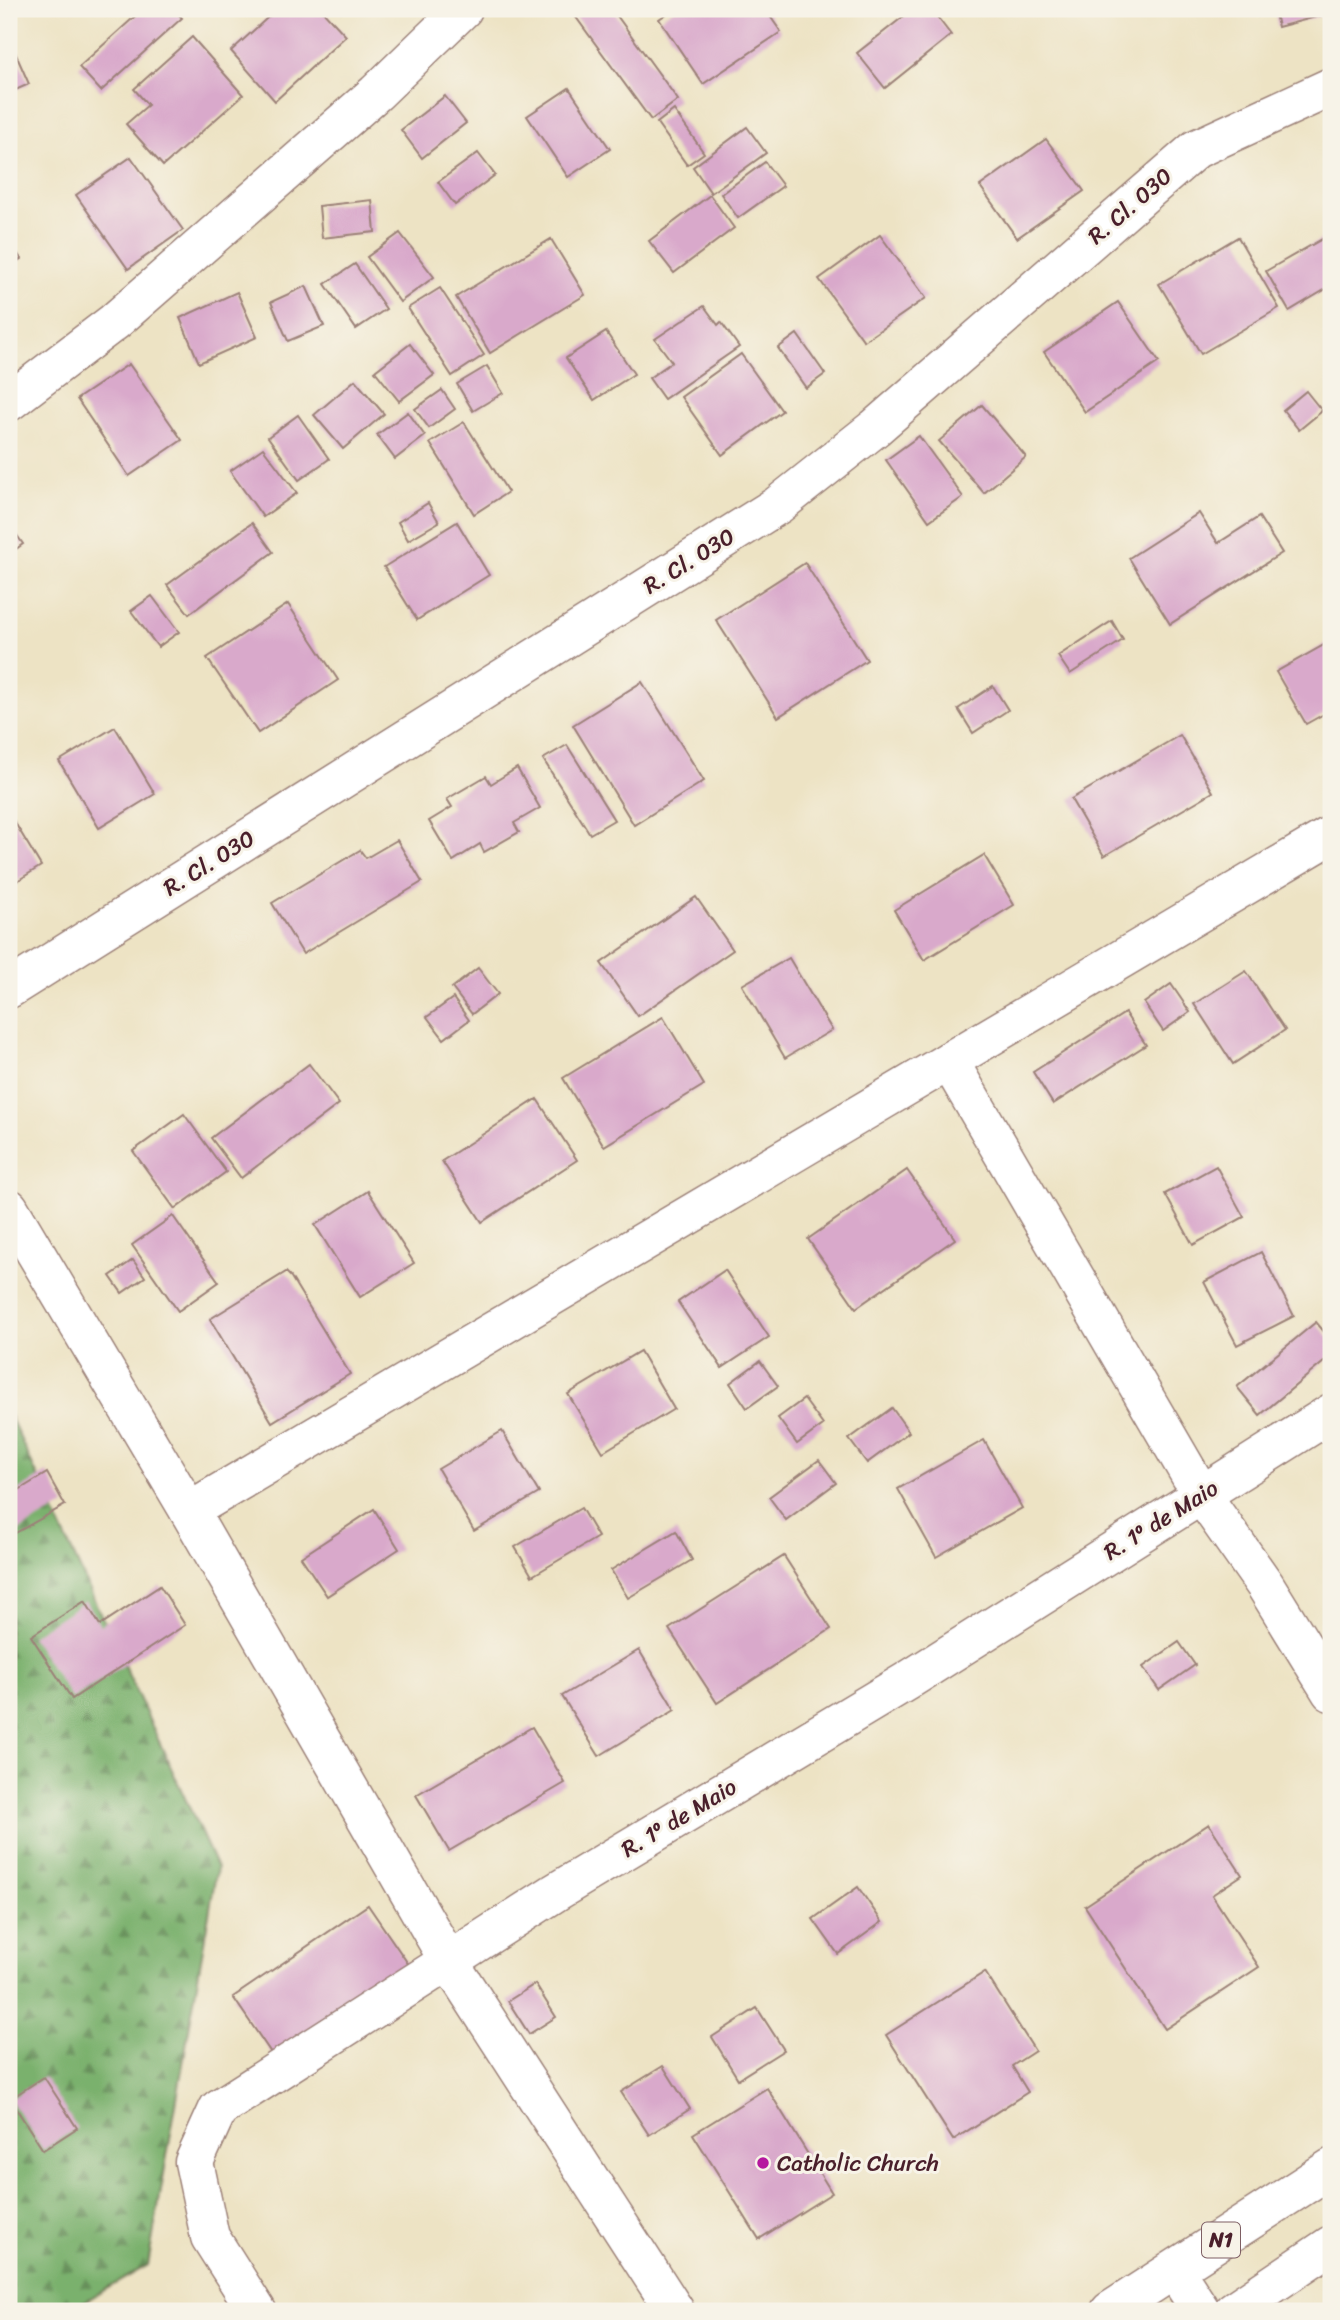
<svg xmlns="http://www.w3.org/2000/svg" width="1340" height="2320" viewBox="0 0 1340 2320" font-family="Sriracha,sans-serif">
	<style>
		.forest { fill: url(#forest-firs); stroke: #62684c; stroke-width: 2 }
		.building { fill: #d9a9cb }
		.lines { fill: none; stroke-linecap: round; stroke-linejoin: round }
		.minor-casing { stroke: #9c8178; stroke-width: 41 }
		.highway-casing { stroke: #9c8178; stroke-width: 41 }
		.minor { stroke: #fff; stroke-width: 38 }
		.highway { stroke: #fff; stroke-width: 38 }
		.poi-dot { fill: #b5179e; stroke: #f7f3e8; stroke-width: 2.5 }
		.labels { text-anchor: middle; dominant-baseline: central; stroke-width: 6; stroke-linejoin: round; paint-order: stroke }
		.shield { fill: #f7f3e8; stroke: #7e5f64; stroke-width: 2 }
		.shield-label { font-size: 21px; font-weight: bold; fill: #4a1f2b }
		.street-label { font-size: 23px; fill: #4a1f2b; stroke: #f7f3e8 }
		.poi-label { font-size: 23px; fill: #4a1f2b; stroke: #f7f3e8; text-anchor: start }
	</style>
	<defs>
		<pattern id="forest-firs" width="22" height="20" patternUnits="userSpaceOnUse" patternTransform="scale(1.75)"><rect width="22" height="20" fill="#7ab16d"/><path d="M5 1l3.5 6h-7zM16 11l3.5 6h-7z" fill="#668f5a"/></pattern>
	</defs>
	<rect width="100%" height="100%" fill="#f7f3e8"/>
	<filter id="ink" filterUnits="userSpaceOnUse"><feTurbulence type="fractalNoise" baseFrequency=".0143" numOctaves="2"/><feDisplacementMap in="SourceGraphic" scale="14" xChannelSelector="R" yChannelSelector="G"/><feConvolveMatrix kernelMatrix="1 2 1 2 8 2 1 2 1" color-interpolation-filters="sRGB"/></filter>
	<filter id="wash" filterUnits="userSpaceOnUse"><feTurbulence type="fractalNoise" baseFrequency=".00686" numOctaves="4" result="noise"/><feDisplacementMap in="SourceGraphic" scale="28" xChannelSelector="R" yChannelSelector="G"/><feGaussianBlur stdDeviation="1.57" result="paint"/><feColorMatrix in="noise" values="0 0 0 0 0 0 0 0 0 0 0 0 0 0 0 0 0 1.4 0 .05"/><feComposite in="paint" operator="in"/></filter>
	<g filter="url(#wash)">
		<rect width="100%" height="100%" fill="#ede3c4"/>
		<polygon class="forest" points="9,1414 217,1868 148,2265 68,2311 9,2311"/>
		<g id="blocks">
			<g class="building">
				<polygon points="143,9 174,9 182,18 101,91 79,67"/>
				<polygon points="277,9 321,9 346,36 275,101 231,51"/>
				<polygon points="570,9 612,9 678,100 651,120"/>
				<polygon points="674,9 765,9 781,32 703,84 659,19"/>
				<polygon points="913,9 931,9 951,35 885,88 857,53"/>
				<polygon points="1274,9 1331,9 1331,13 1278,27"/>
				<polygon points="192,37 243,95 163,166 126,124 148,105 134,89"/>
				<polygon points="14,50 29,84 9,93 9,52"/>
				<polygon points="569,88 610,149 568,177 527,116"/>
				<polygon points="445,96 466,123 422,158 401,130"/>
				<polygon points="674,110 704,153 687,165 657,123"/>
				<polygon points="747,127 766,153 711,193 693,167"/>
				<polygon points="1046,139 1084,191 1017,238 980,186"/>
				<polygon points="478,153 495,175 455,205 438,182"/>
				<polygon points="131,157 183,230 128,269 76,195"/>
				<polygon points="765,162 783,186 738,218 721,194"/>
				<polygon points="710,195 734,228 674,273 649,241"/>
				<polygon points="372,200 375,232 322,238 319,206"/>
				<polygon points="400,233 434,277 400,302 367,257"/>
				<polygon points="1331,234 1331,286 1289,311 1266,271"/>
				<polygon points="880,235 926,298 864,341 819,279"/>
				<polygon points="1238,237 1279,308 1201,354 1159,284"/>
				<polygon points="551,239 585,295 490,353 456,297"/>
				<polygon points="9,240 21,259 9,266"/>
				<polygon points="355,264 386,309 356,329 325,284"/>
				<polygon points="306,286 324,326 288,341 271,302"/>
				<polygon points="440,288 484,355 452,376 408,308"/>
				<polygon points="237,292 257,337 199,363 180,318"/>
				<polygon points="1118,302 1159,362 1085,412 1044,352"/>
				<polygon points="704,306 718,325 721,322 739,347 664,399 649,378 672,362 655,339"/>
				<polygon points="606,332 634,374 594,400 566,358"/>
				<polygon points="797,334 825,374 806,388 778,348"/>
				<polygon points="410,344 434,375 399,401 375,371"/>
				<polygon points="741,354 782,411 722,455 681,397"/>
				<polygon points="129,364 182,440 129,476 77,399"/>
				<polygon points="487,366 503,393 473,411 457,384"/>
				<polygon points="355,380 384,414 343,449 314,415"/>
				<polygon points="442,390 455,409 429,428 415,409"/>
				<polygon points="1306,391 1322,411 1299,430 1283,410"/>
				<polygon points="982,405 1026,457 984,493 939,441"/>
				<polygon points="408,412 425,436 395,459 377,435"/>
				<polygon points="298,415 329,459 299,480 268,437"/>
				<polygon points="464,422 508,492 474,514 430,443"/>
				<polygon points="919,436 963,497 929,521 886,460"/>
				<polygon points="263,448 297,493 263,517 230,471"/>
				<polygon points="428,503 439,522 408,540 398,522"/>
				<polygon points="1199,513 1218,543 1259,517 1282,553 1170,624 1129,558"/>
				<polygon points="457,522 489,575 417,620 384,567"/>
				<polygon points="252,523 273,552 189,614 167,585"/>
				<polygon points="9,524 23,544 9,554"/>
				<polygon points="805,563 867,660 778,717 716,620"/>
				<polygon points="152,596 179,632 158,647 131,611"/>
				<polygon points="288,604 338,680 258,733 207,658"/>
				<polygon points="1112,621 1123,640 1070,674 1058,656"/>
				<polygon points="1331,641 1331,710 1306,724 1276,672"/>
				<polygon points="642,682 704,781 634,825 573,725"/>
				<polygon points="993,686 1008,710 973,733 958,709"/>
				<polygon points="115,727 155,794 99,828 59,761"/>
				<polygon points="1180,735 1213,792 1104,856 1071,799"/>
				<polygon points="567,745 614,820 590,834 543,759"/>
				<polygon points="517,768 540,808 514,823 519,832 484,852 480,844 453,861 429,821 452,807 447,799 486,776 491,784"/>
				<polygon points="9,813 41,866 9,886"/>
				<polygon points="397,840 422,882 303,954 272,903 360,850 366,858"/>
				<polygon points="984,855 1014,905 924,960 894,910"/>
				<polygon points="696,897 733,950 638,1016 601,963"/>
				<polygon points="789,958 832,1030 785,1058 742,985"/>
				<polygon points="478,968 498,994 472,1014 452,988"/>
				<polygon points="1246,971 1285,1030 1233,1064 1194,1004"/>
				<polygon points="1171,984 1190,1012 1163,1031 1144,1003"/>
				<polygon points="453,998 469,1020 444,1039 427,1017"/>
				<polygon points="1125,1013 1146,1045 1053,1104 1033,1072"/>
				<polygon points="663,1017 704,1085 604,1146 563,1078"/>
				<polygon points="309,1064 339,1104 241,1178 211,1138"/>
				<polygon points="537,1099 577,1160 482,1222 442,1161"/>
				<polygon points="184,1114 226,1172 175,1209 133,1151"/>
				<polygon points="1216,1166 1244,1217 1193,1245 1165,1194"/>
				<polygon points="907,1170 955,1239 856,1308 808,1239"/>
				<polygon points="368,1191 414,1263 360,1297 315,1225"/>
				<polygon points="173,1216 219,1282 178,1311 132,1245"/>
				<polygon points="1261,1252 1294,1316 1237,1345 1204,1282"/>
				<polygon points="133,1260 145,1277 122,1293 110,1276"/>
				<polygon points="725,1270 769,1337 722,1368 678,1302"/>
				<polygon points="286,1272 291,1277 350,1374 272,1422 210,1319"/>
				<polygon points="1316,1322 1331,1340 1331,1356 1260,1415 1237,1387"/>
				<polygon points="640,1351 674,1409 603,1452 568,1394"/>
				<polygon points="760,1361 778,1386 747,1408 730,1383"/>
				<polygon points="804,1399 823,1425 797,1444 778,1418"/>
				<polygon points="892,1408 909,1432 867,1463 849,1439"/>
				<polygon points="502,1431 539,1493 474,1531 438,1469"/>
				<polygon points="984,1440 1022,1508 936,1557 898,1489"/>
				<polygon points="819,1460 836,1483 786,1520 769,1497"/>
				<polygon points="47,1473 65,1505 10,1536 9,1496"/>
				<polygon points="581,1508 598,1537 532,1576 515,1547"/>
				<polygon points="374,1509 399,1549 327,1596 301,1557"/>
				<polygon points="676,1531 692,1560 628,1598 611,1570"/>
				<polygon points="784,1556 831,1629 717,1703 669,1629"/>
				<polygon points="160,1586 185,1625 72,1699 31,1636 85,1601 100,1625"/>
				<polygon points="1179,1642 1195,1665 1159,1690 1143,1667"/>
				<polygon points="639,1650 675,1710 599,1756 562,1696"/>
				<polygon points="532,1727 565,1783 449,1851 416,1795"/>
				<polygon points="1209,1824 1242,1875 1212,1895 1259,1967 1165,2029 1085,1906"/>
				<polygon points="858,1887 882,1922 838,1954 813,1919"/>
				<polygon points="368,1905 413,1971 278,2063 233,1997"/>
				<polygon points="985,1972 1035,2051 1012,2066 1028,2092 953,2140 886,2035"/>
				<polygon points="535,1984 556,2017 529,2034 508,2001"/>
				<polygon points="757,2008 784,2050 738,2079 712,2037"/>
				<polygon points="663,2066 690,2109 649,2135 621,2092"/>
				<polygon points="44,2077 77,2128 43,2150 10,2099"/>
				<polygon points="767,2088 832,2193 759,2239 693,2134"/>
			</g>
		</g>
	</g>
	<g filter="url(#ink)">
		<use href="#blocks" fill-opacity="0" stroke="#9c8178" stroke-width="2"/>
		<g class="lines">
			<defs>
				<g id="minor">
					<polyline points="9,402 114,322 376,93 463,9"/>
					<polyline points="9,989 778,505 875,428 1196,149 1331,87"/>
					<polyline points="949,1061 1201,1494 1265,1585 1331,1692"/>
					<polyline points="9,1208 189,1511 448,1960 675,2311"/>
					<polyline points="189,1511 1331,835"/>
					<polyline points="257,2311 210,2237 194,2162 218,2109 556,1892 907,1681 1331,1413"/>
				</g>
				<g id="highway">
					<polyline points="1175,2271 1201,2311"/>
					<polyline points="1110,2311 1331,2168"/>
					<polyline points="1233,2311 1331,2245"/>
				</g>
			</defs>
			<use href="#minor" class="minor-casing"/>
			<use href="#highway" class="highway-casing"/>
			<use href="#minor" class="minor"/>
			<use href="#highway" class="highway"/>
		</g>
	</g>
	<circle class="poi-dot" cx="763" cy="2163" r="7"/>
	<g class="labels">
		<rect class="shield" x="1202" y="2222.5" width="38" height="35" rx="5"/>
		<g class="shield-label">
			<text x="1221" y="2240">N1</text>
		</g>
		<g class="street-label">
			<text transform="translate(1130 206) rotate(-41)">R. Cl. 030</text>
			<text transform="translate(689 561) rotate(-32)">R. Cl. 030</text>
			<text transform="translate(209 863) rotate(-32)">R. Cl. 030</text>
			<text transform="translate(1161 1520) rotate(-32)">R. 1º de Maio</text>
			<text transform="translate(679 1818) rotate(-31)">R. 1º de Maio</text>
		</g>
		<g class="poi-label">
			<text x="777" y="2163">Catholic Church</text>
		</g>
	</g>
	<rect width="1340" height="2320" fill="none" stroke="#f7f3e8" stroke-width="35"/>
</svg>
